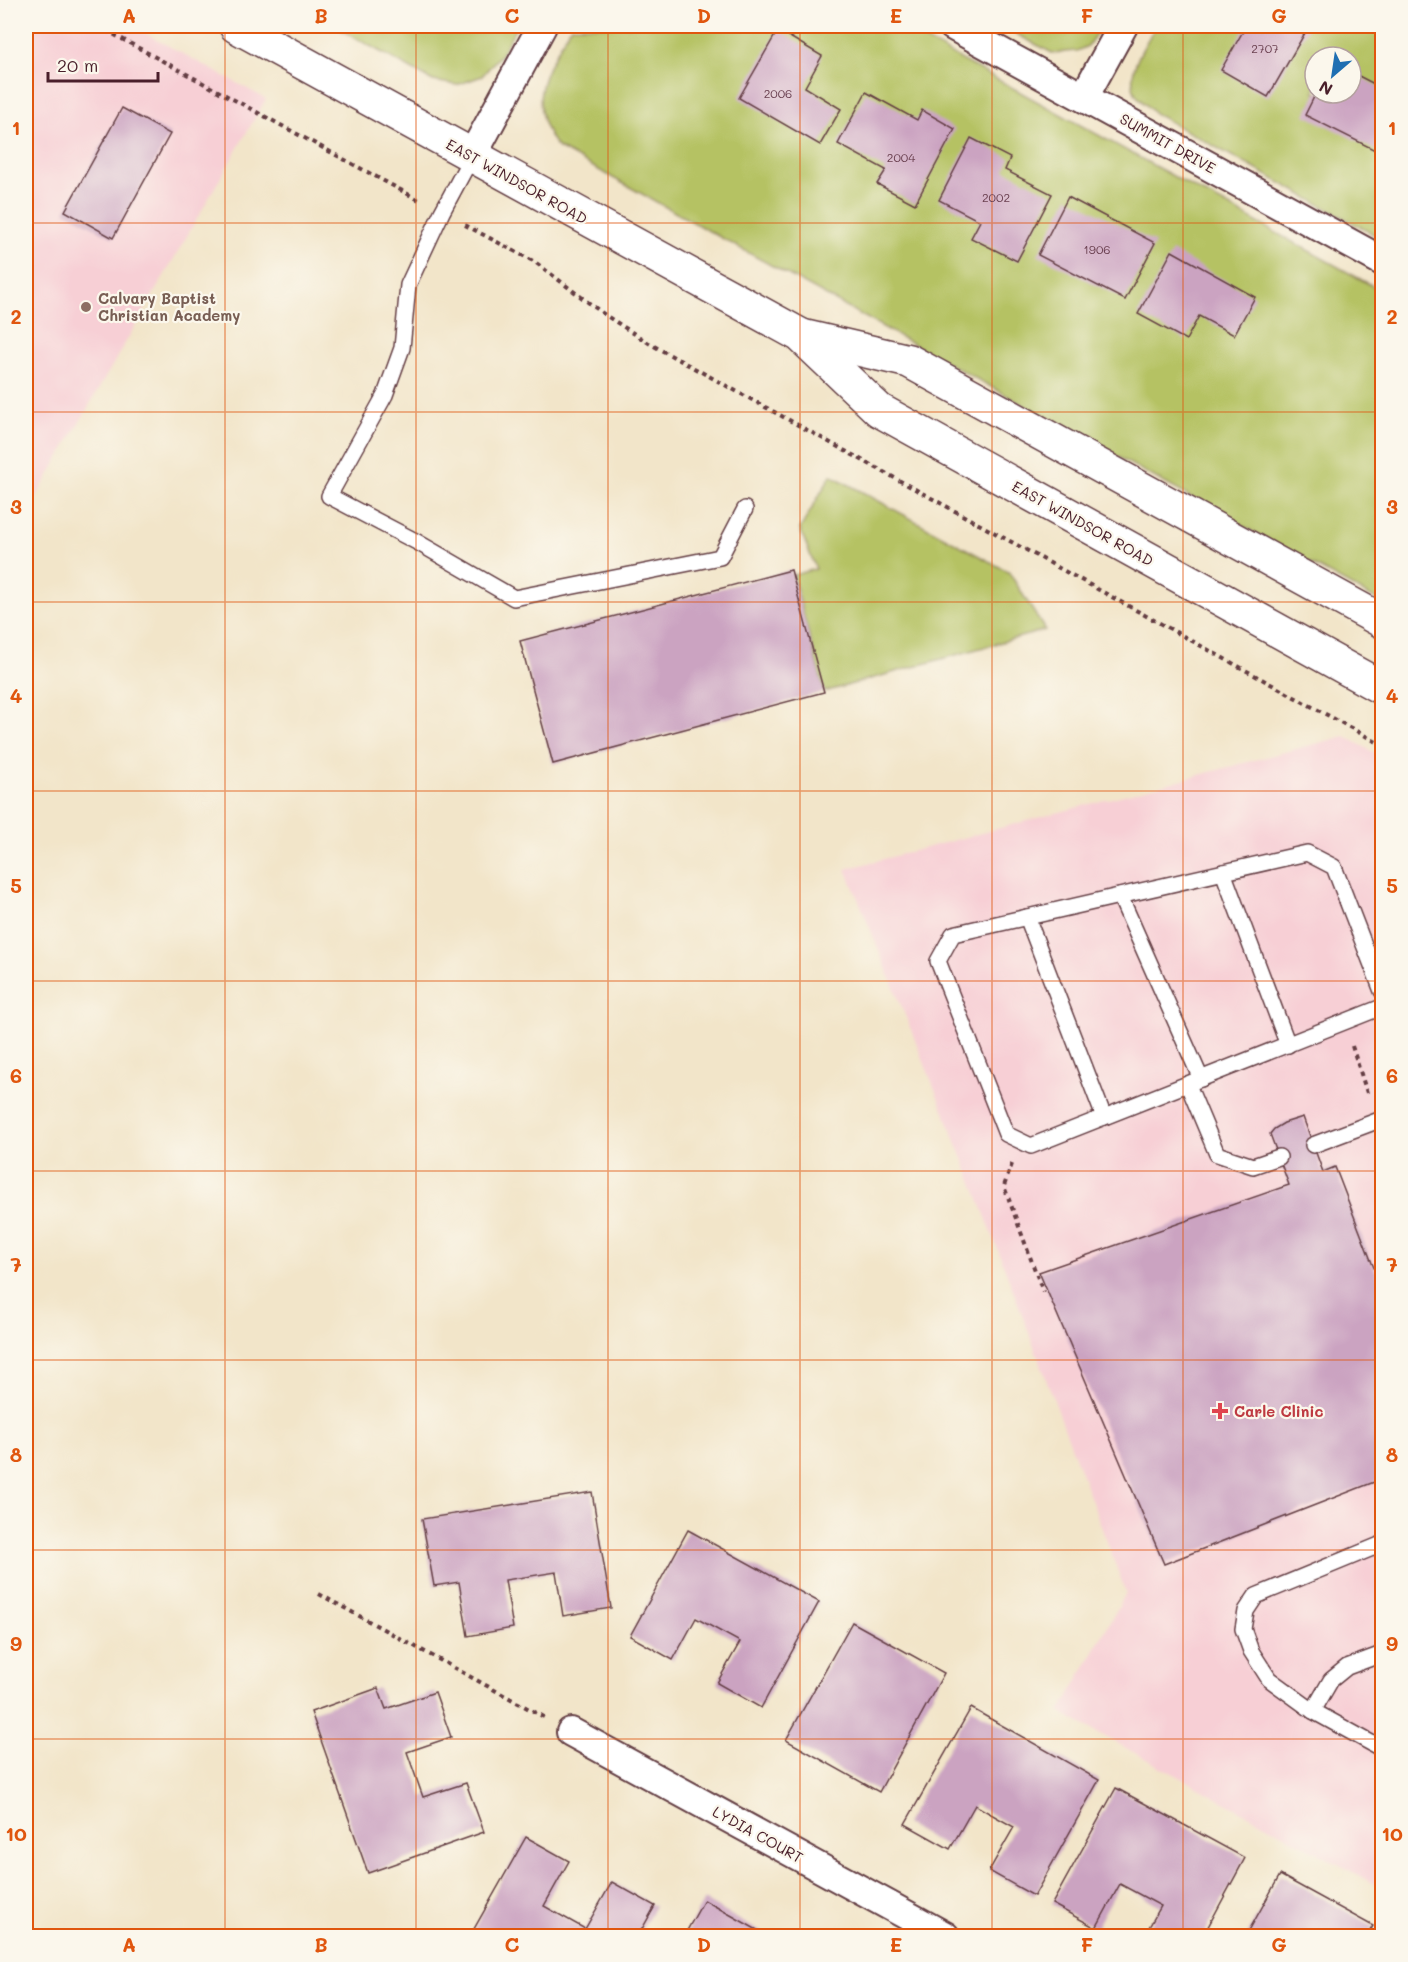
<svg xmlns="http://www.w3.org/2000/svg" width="1408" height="1962" viewBox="0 0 1408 1962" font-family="Mali,sans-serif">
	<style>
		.built { fill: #f7cfd5 }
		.green { fill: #b5c264; stroke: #807048; stroke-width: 1.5; fill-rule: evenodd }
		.building { fill: #cba3c1 }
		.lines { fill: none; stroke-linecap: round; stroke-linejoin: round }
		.lane-casing { stroke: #633d43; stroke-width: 18 }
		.street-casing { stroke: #633d43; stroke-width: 32 }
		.secondary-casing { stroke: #633d43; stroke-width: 36 }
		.path { stroke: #633d43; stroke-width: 4; stroke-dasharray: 4.5 4.5; stroke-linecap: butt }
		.lane { stroke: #fff; stroke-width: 15 }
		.street { stroke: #fff; stroke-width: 28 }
		.secondary { stroke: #fff; stroke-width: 33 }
		.grid { fill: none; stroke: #e0560e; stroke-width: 1.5; stroke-opacity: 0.55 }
		.education-dot { fill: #8d6e63; stroke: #fbf7ec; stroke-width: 2 }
		.health-dot { fill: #e0444e; stroke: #fbf7ec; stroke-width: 2 }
		.labels { text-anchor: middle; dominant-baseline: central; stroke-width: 4.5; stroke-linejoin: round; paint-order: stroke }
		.number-label { font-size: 12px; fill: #6a4050 }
		.street-label { font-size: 15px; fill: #4a1f2b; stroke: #fbf7ec }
		.education-label { font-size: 15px; font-weight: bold; fill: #785e54; stroke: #fbf7ec; text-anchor: start }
		.health-label { font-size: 15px; font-weight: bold; fill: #be3a42; stroke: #fbf7ec; text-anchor: start }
		.neatline { fill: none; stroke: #e0560e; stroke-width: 2 }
		.grid-label { font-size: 20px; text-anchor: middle; font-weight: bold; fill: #e0560e }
	</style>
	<rect width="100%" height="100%" fill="#fbf7ec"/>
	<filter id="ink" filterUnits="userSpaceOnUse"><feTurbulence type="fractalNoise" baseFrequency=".0167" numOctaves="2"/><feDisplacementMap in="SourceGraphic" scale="12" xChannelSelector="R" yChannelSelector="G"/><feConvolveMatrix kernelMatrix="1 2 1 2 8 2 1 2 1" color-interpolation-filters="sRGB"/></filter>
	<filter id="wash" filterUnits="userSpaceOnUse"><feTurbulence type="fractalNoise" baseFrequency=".008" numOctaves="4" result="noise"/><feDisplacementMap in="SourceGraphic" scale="24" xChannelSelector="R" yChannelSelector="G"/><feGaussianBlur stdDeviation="1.35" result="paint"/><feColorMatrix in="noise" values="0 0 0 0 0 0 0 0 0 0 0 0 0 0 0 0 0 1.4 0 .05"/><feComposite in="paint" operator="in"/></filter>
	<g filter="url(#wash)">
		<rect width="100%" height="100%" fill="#f2e5c9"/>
		<g class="built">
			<polygon points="26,26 132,26 266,99 26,515"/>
			<polygon points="1345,736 1382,757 1382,1888 1060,1712 1126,1593 976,1191 846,869"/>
		</g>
		<g class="green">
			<polygon points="334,26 517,26 501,54 482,76 457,85 433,81"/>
			<path d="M571 26H900L1382 291V603L557 147C523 99 547 70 571 26Z"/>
			<polygon points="1001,26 1102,26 1088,46 1077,51 1052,53"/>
			<path d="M1156 26H1382V239L1154 113C1149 107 1142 102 1137 96 1123 75 1146 43 1156 26ZM1315 57H1351V93H1315Z"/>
			<polygon points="831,475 1009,572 1045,630 824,692 793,575 816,569 800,529"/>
		</g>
		<g id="blocks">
			<g class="building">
				<polygon points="1246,26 1309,26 1268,97 1221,70"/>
				<polygon points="778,30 822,56 805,87 841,109 820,145 739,98"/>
				<polygon points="1351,72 1382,88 1382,150 1381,153 1305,115 1316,93 1351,93"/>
				<polygon points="866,92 917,120 922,110 955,129 915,204 877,184 886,170 838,144"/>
				<polygon points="122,108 170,134 113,238 65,211"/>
				<polygon points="971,138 1010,158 1005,170 1052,194 1017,261 971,238 980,221 939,200"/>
				<polygon points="1068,197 1155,243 1125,300 1038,255"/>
				<polygon points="1172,251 1255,297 1234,335 1199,316 1186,340 1138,314"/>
				<polygon points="791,570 824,692 553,764 520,641"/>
				<polygon points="1303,1117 1323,1172 1335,1167 1372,1263 1382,1286 1382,1479 1164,1564 1039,1272 1289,1185 1270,1134 1274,1129 1284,1123"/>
				<polygon points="592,1492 611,1608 563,1616 556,1572 505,1580 513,1628 468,1636 459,1582 434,1586 422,1519"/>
				<polygon points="688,1530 819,1602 761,1708 717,1683 740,1642 696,1618 673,1660 630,1636"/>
				<polygon points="852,1622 944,1673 879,1792 786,1740"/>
				<polygon points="378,1688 386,1709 435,1692 451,1737 407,1752 423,1797 466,1783 484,1832 368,1873 311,1712"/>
				<polygon points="971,1708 1099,1780 1034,1896 989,1871 1014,1827 975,1805 950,1849 905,1824"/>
				<polygon points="1116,1788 1245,1858 1203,1936 1144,1936 1161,1906 1120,1884 1096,1928 1052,1904"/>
				<polygon points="526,1837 569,1861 544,1906 585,1929 612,1882 655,1906 638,1936 470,1936"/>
				<polygon points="1280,1875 1373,1926 1367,1936 1246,1936"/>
				<polygon points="704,1900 768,1936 684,1936"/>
			</g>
		</g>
	</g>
	<g filter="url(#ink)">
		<use href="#blocks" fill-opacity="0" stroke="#633d43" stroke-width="1.5"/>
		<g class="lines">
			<defs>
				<g id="lane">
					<polyline points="472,156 442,212 408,285 402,348 385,395 329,496 417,542 514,598 720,557 745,509"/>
					<polyline points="1223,872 1288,1045"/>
					<polyline points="1120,896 1201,1079"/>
					<polyline points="1027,917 1104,1117"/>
					<polyline points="1382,991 1334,867 1307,853 953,934 938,961 1006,1134 1031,1146 1382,1007"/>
					<polyline points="1188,1085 1217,1154 1253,1166 1279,1157"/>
					<polyline points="1313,1145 1382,1119"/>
					<polyline points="1382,1654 1347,1667 1331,1680 1313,1711 1382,1749"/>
					<polyline points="1313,1711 1269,1679 1251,1651 1243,1629 1246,1611 1256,1596 1382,1544"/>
				</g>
				<g id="street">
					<polyline points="953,26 1382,261"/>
					<polyline points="1084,97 1123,26"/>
					<polyline points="472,156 542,26"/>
					<polyline points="571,1732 945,1936"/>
				</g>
				<g id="secondary">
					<polyline points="236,26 800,335 879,410 1382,688"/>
					<polyline points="802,336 909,361 1382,621"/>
				</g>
			</defs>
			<use href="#lane" class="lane-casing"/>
			<use href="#street" class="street-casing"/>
			<use href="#secondary" class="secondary-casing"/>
			<g class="path">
				<polyline points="98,26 419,200"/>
				<polyline points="465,225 535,262 605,315 652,345 1382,745"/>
				<polyline points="1352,1046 1368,1096"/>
				<polyline points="1012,1164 1004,1186 1043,1292"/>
				<polyline points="319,1594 544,1717"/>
			</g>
			<use href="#lane" class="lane"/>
			<use href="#street" class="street"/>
			<use href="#secondary" class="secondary"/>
		</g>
	</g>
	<path class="grid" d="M225 26V1936M416 26V1936M608 26V1936M800 26V1936M992 26V1936M1183 26V1936M26 223H1382M26 412H1382M26 602H1382M26 791H1382M26 981H1382M26 1171H1382M26 1360H1382M26 1550H1382M26 1739H1382"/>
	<circle class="education-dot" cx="86" cy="307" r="6"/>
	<path class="health-dot" d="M1217 1402h6v6h6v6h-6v6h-6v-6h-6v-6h6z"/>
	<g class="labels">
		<g class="number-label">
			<text x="1265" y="48">2707</text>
			<text x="778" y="93">2006</text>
			<text x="901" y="157">2004</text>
			<text x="996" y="197">2002</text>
			<text x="1097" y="249">1906</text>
		</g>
		<g class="street-label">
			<text transform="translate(1168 143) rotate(29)">SUMMIT DRIVE</text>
			<text transform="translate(517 181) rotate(29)">EAST WINDSOR ROAD</text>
			<text transform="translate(1083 523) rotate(29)">EAST WINDSOR ROAD</text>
			<text transform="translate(758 1834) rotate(29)">LYDIA COURT</text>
		</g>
		<g class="education-label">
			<text x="98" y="298">Calvary Baptist<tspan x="98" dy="17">Christian Academy</tspan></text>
		</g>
		<g class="health-label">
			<text x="1234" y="1411">Carle Clinic</text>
		</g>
	</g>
	<rect width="1408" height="1962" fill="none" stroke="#fbf7ec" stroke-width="66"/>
	<g transform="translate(1333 75) rotate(209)"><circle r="28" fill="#fbf7ec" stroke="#b4a19f" stroke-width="1.5"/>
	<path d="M0-4.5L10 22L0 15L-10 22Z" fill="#1f6fb2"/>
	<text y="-9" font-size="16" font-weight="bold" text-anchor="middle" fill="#4a1f2b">N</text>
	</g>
	<path d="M48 72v9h110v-9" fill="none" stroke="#4a1f2b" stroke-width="3"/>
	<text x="57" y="72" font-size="18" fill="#4a1f2b" stroke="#fbf7ec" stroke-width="4.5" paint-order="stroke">20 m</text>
	<rect x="33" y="33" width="1342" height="1896" class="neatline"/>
	<g class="grid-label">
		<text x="129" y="23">A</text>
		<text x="321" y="23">B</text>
		<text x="512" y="23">C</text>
		<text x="704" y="23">D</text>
		<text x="896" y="23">E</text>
		<text x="1087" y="23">F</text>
		<text x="1279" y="23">G</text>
		<text x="16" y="135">1</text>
		<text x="1392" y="135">1</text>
		<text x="16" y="324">2</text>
		<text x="1392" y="324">2</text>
		<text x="16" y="514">3</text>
		<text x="1392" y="514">3</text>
		<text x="16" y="703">4</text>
		<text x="1392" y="703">4</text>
		<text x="16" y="893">5</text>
		<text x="1392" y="893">5</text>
		<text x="16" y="1083">6</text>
		<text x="1392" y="1083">6</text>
		<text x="16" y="1272">7</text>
		<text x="1392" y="1272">7</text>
		<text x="16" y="1462">8</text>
		<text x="1392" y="1462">8</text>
		<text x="16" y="1651">9</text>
		<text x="1392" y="1651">9</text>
		<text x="16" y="1841">10</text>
		<text x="1392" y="1841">10</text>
		<text x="129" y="1952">A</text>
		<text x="321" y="1952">B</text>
		<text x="512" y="1952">C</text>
		<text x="704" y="1952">D</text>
		<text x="896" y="1952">E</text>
		<text x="1087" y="1952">F</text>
		<text x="1279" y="1952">G</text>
	</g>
</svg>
